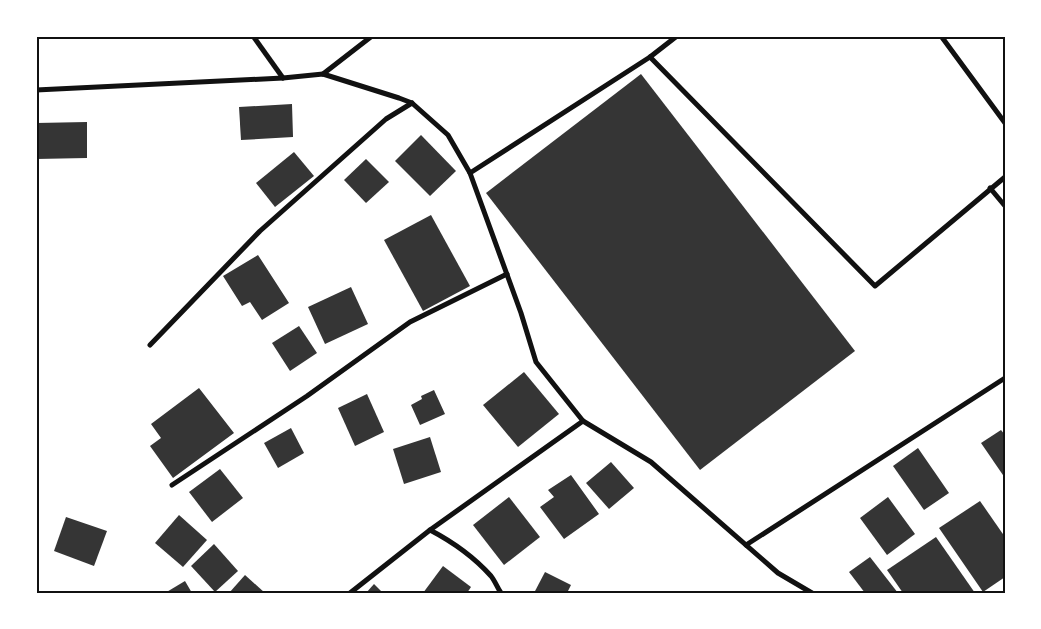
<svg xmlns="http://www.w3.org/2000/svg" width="1041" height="629" viewBox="0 0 1041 629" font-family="Ubuntu,sans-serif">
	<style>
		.building { fill: #353535 }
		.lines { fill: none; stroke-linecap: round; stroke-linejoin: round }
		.minor { stroke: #111; stroke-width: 5 }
		.neatline { fill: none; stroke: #111; stroke-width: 2 }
	</style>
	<rect width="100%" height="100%" fill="#fff"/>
	<g class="building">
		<polygon points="641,74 855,351 700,470 486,193"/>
		<polygon points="292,104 293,137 241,140 239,107"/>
		<polygon points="87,122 87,158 36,159 36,123"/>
		<polygon points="421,135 456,171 430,196 395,161"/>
		<polygon points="294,152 314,176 275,207 256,183"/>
		<polygon points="366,159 389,182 366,203 344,180"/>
		<polygon points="431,215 470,286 423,311 384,240"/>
		<polygon points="258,255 289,303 262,320 250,302 242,306 223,276"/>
		<polygon points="351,287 368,324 325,344 308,307"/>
		<polygon points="299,326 317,353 290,371 272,343"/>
		<polygon points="524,372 559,414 518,447 483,405"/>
		<polygon points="199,388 234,433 173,478 150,446 161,438 151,424"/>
		<polygon points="434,390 445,414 420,425 411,405 422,399 421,396"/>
		<polygon points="367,394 384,432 355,446 338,408"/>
		<polygon points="291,428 304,453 278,468 264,443"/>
		<polygon points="1001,430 1005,435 1005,478 981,443"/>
		<polygon points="430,437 441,472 404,484 393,449"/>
		<polygon points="918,448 949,493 924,510 893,466"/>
		<polygon points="611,462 634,488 609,509 586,483"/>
		<polygon points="220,469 243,498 212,522 189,492"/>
		<polygon points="571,475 599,514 564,539 540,507 554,497 548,490"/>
		<polygon points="509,497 540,537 504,565 473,525"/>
		<polygon points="888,497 915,534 887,555 860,518"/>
		<polygon points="980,501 1005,537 1005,577 983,592 939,528"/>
		<polygon points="179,515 207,540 183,567 155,543"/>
		<polygon points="66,517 107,531 94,566 54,551"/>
		<polygon points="936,537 975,593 903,593 887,570"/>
		<polygon points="214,544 238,571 215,592 191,566"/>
		<polygon points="870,557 898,593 865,593 849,572"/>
		<polygon points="443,566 471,587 467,593 423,593"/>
		<polygon points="545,572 571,585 567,593 534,593"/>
		<polygon points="245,575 265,593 229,593"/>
		<polygon points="185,581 192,593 165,593"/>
		<polygon points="374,584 383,593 366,593"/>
	</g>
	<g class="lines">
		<g class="minor">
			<polyline points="253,36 283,78"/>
			<polyline points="941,36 1005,123"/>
			<polyline points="650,57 875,286 1005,177"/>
			<polyline points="323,74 372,36"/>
			<polyline points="36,90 283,78 323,74 399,98 412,103 448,135 470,173 521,313 536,362 583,421 651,462 778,573 812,593"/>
			<polyline points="470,173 650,57 677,36"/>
			<polyline points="990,188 1005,206"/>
			<polyline points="150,345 260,231 386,119 412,103"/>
			<polyline points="172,485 307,396 410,322 507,274"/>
			<path d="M430 530C451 541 474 557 491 576 495 581 497 587 501 593"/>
			<polyline points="746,545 1005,378"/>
			<polyline points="350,593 430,530 583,421"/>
		</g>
	</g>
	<rect width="1041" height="629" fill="none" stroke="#ffffff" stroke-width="75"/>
	<rect x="38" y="38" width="966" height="554" class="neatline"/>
</svg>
